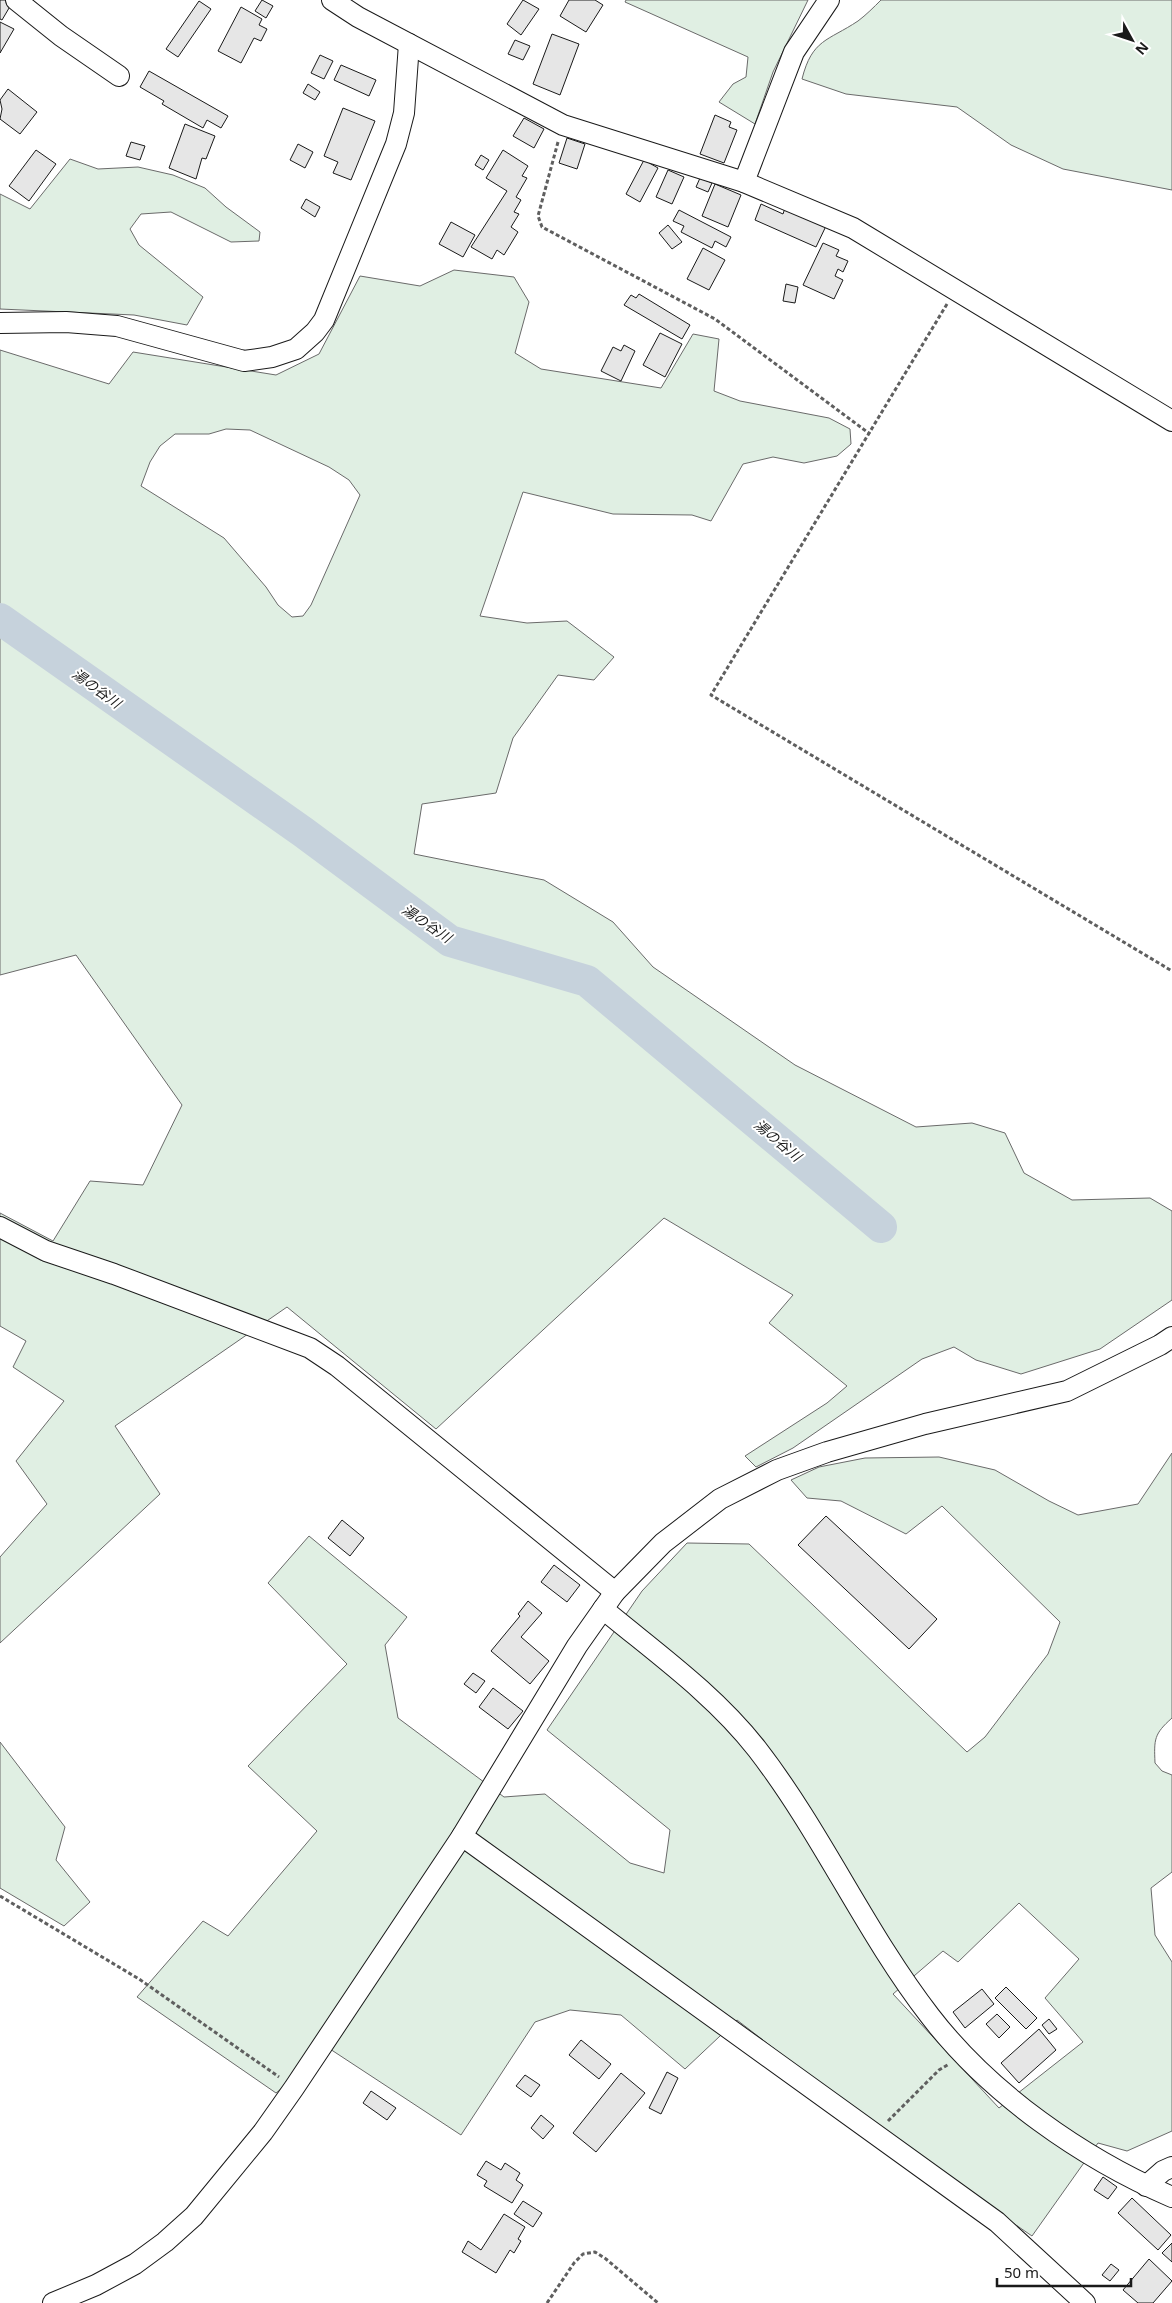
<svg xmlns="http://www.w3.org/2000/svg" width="1172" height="2303" viewBox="0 0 1172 2303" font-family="'Noto Sans','Noto Sans JP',sans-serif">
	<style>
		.green { fill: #e0efe3; stroke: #6a6a6a; fill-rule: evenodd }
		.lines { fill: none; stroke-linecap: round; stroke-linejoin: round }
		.river { stroke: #c6d2dc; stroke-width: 32 }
		.building { fill: #e6e6e6; stroke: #1a1a1a }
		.minor-casing { stroke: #1a1a1a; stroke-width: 22 }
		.path { stroke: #5f5f5f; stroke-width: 3; stroke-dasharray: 4 2.5; stroke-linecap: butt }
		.minor { stroke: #fff; stroke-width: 20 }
		.labels { text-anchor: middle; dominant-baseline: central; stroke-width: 4; stroke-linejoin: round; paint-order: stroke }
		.water-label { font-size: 14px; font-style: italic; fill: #1a1a1a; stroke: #fff }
	</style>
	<rect width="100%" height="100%" fill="#fff"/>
	<g class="green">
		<polygon points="626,0 808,0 773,72 755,124 719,102 733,84 746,77 748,57 625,2"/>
		<path d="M881 0H1172V190L1063 169 1011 145 957 107 846 94 802 79C812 39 828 41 858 21 866 15 874 7 881 0Z"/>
		<polygon points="70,159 98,169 138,167 173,175 205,188 226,207 260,232 259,241 231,242 171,212 141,214 130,229 139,245 203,297 187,325 134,315 0,309 0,194 30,209"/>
		<path d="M454 270 514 277 529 302 515 353 541 369 661 388 693 334 719 339 714 391 740 401 829 418 850 429 851 444 837 456 804 463 773 457 743 464 711 521 692 515 613 514 523 492 480 616 527 623 567 621 614 657 594 680 558 675 513 738 496 793 422 804 414 854 544 880 613 922 653 967 795 1065 916 1127 972 1123 1005 1133 1024 1173 1072 1200 1150 1198 1172 1211V1300L1100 1349 1021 1374 976 1360 954 1347 922 1359 793 1448 756 1467 745 1456 827 1403 847 1386 769 1323 793 1295 664 1218 436 1429 287 1307 115 1426 160 1494 0 1643V1557L47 1504 16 1461 64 1401 13 1367 26 1341 0 1326V1213L53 1241 90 1181 143 1185 182 1105 76 955 0 975V350L109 384 133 352 276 375 319 354 360 276 420 286ZM226 429 250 430 329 467 349 480 360 495 311 605 303 616 292 617 278 605 266 587 224 538 141 486 150 462 160 446 175 434H209Z"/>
		<path d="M1172 1453V1718C1154 1734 1154 1739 1155 1763L1162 1771 1172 1775V1872L1151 1888 1155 1935 1172 1962V2131L1127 2151 1098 2143 1032 2236 895 2142 737 2020 685 2069 621 2015 570 2010 535 2022 461 2135 330 2049 276 2093 137 1997 203 1921 228 1936 317 1831 248 1766 347 1664 268 1583 309 1536 407 1617 385 1645 398 1718 504 1797 545 1794 630 1863 664 1873 670 1830 547 1730 642 1591 687 1543 749 1544 967 1752 985 1737 1048 1654 1060 1622 942 1506 906 1534 841 1501 807 1498 791 1480 819 1467 865 1458 939 1457 995 1470 1049 1501 1078 1515 1138 1504ZM1019 1903 1079 1959 1045 1998 1083 2042 999 2108 893 1994 943 1951 958 1962Z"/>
		<polygon points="0,1742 65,1827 56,1860 90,1902 64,1926 0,1888"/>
	</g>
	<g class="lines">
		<polyline class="river" points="0,619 303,832 450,941 587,981 881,1227"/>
	</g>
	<g class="building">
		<polygon points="0,0 7,0 12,3 2,20 0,19"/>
		<polygon points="262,0 273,6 266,18 255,11"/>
		<polygon points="523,0 539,9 521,35 507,24"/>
		<polygon points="569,0 595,0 603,5 586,32 560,16"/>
		<polygon points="199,1 211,9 178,57 166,49"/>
		<polygon points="241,7 262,19 259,25 267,29 261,41 254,38 241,63 218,51"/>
		<polygon points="0,22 14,29 0,53"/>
		<polygon points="552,34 579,44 560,95 533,84"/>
		<polygon points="515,40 530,46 523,60 508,54"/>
		<polygon points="320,55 333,61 324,79 311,73"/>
		<polygon points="341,65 376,80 369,96 334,80"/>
		<polygon points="149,71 228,116 221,128 207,120 203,128 162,104 164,101 140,87"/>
		<polygon points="308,84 320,92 315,100 303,93"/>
		<polygon points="8,89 37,112 20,134 0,119 2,109 0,100"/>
		<polygon points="343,108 375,121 351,180 333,173 338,162 324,156"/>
		<polygon points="715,115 731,122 729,127 737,130 724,163 700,154"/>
		<polygon points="524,118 544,129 534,148 513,136"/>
		<polygon points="185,124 215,136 206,159 202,158 196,179 169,168"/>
		<polygon points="567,138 585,144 577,169 559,163"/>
		<polygon points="131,142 145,146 140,160 126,156"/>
		<polygon points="298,144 313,152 305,168 290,160"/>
		<polygon points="36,150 56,164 29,201 9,186"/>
		<polygon points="503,150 528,166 522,176 527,178 516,197 521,200 514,212 519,214 511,227 518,232 504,255 497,250 492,259 471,247 507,191 486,178"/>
		<polygon points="481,155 489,160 483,170 475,165"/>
		<polygon points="644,160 658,168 640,202 626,194"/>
		<polygon points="668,170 684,177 672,204 656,197"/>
		<polygon points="700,178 712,183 708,192 696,187"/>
		<polygon points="715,184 741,195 728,227 702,216"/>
		<polygon points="306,199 320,207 315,217 301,208"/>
		<polygon points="761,204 783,214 785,208 826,226 816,247 755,220"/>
		<polygon points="679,210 731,237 726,247 715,241 712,248 681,232 684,226 673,221"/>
		<polygon points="451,222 475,235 463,257 439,244"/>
		<polygon points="668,225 682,242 672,249 659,233"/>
		<polygon points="823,243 839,250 836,256 848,261 843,272 838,269 835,276 843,280 834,299 803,285"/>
		<polygon points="703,248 725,260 709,290 687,279"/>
		<polygon points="786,284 798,287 795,303 783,301"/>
		<polygon points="639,294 690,325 682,339 624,305 631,295 636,298"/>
		<polygon points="660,333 682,344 665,377 643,365"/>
		<polygon points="624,345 635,351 621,381 601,371 613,347 621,351"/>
		<polygon points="826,1516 937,1619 909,1649 798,1545"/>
		<polygon points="342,1520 364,1538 350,1556 328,1538"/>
		<polygon points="554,1565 580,1585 567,1602 541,1582"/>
		<polygon points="528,1601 542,1613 521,1637 549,1661 530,1684 491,1651 520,1616 518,1614"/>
		<polygon points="473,1673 485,1681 476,1693 464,1684"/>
		<polygon points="493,1688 523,1711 508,1729 479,1707"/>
		<polygon points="1006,1987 1037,2018 1026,2029 995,1998"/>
		<polygon points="982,1989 994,2004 965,2028 953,2012"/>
		<polygon points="997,2014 1010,2027 999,2038 986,2024"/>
		<polygon points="1049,2019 1057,2029 1049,2034 1042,2025"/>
		<polygon points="1039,2029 1056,2050 1019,2083 1001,2063"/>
		<polygon points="581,2040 611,2064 599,2079 569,2055"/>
		<polygon points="667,2072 678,2078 661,2114 649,2108"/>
		<polygon points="621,2073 645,2093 596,2152 573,2133"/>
		<polygon points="525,2075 540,2085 531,2097 516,2086"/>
		<polygon points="371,2091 396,2108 387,2120 363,2103"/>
		<polygon points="541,2115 554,2126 543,2139 531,2128"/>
		<polygon points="486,2161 501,2170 505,2163 520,2173 516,2180 523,2185 512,2203 484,2186 487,2181 477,2175"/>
		<polygon points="1103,2177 1117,2187 1108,2199 1094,2190"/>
		<polygon points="1132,2198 1171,2235 1158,2250 1118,2213"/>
		<polygon points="523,2201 542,2213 533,2227 514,2214"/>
		<polygon points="504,2214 525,2227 518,2239 521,2241 514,2253 510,2250 496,2273 462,2252 468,2241 481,2250"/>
		<polygon points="1172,2243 1172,2262 1162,2253"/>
		<polygon points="1149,2259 1172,2281 1153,2303 1138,2303 1123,2290"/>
		<polygon points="1111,2264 1119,2270 1110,2281 1102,2275"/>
	</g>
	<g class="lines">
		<defs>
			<g id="minor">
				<polyline points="16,0 61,36 119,76"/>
				<polyline points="332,0 358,17 563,125 744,182 853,228 1172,421"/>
				<polyline points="744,182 794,52 829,0"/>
				<polyline points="0,323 66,322 117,326 244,361 272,357 296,349 315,332 324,320 396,144 404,113 409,44"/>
				<polyline points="0,1227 46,1251 114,1274 310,1348 337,1366 615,1592"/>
				<path d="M603 1609C656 1653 714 1694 757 1749 822 1833 865 1932 930 2016 990 2094 1082 2158 1172 2197"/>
				<polyline points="462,1836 997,2222 1085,2303"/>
				<polyline points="1146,2186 1163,2171 1172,2167"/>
				<polyline points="53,2303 96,2285 135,2264 165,2242 194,2216 263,2132 294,2088 462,1836 577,1646 615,1592 663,1543 720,1499 777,1470 827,1452 925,1424 1067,1391 1160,1345 1172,1337"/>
			</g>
		</defs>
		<use href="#minor" class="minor-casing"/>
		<g class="path">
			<polyline points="558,142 538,216 542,227 715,319 870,434"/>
			<polyline points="947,304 711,695 1172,971"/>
			<polyline points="0,1896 139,1979 279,2077"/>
			<polyline points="888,2121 939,2070 949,2064"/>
			<polyline points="547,2303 574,2263 583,2254 595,2252 606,2259 658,2303"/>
		</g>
		<use href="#minor" class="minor"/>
	</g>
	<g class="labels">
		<g class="water-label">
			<text transform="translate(97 688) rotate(36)">湯の谷川</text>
			<text transform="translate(427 923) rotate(34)">湯の谷川</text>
			<text transform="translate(778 1140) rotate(40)">湯の谷川</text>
		</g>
	</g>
	<g transform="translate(1132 40) rotate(130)" stroke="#ffffff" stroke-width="4" paint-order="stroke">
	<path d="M0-4L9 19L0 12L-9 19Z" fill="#1a1a1a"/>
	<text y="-8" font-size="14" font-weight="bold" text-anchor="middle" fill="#1a1a1a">N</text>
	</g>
	<path d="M997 2278v8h134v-8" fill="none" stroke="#1a1a1a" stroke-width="2.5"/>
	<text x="1004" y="2278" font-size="15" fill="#1a1a1a" stroke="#ffffff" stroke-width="4" paint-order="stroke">50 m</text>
</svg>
